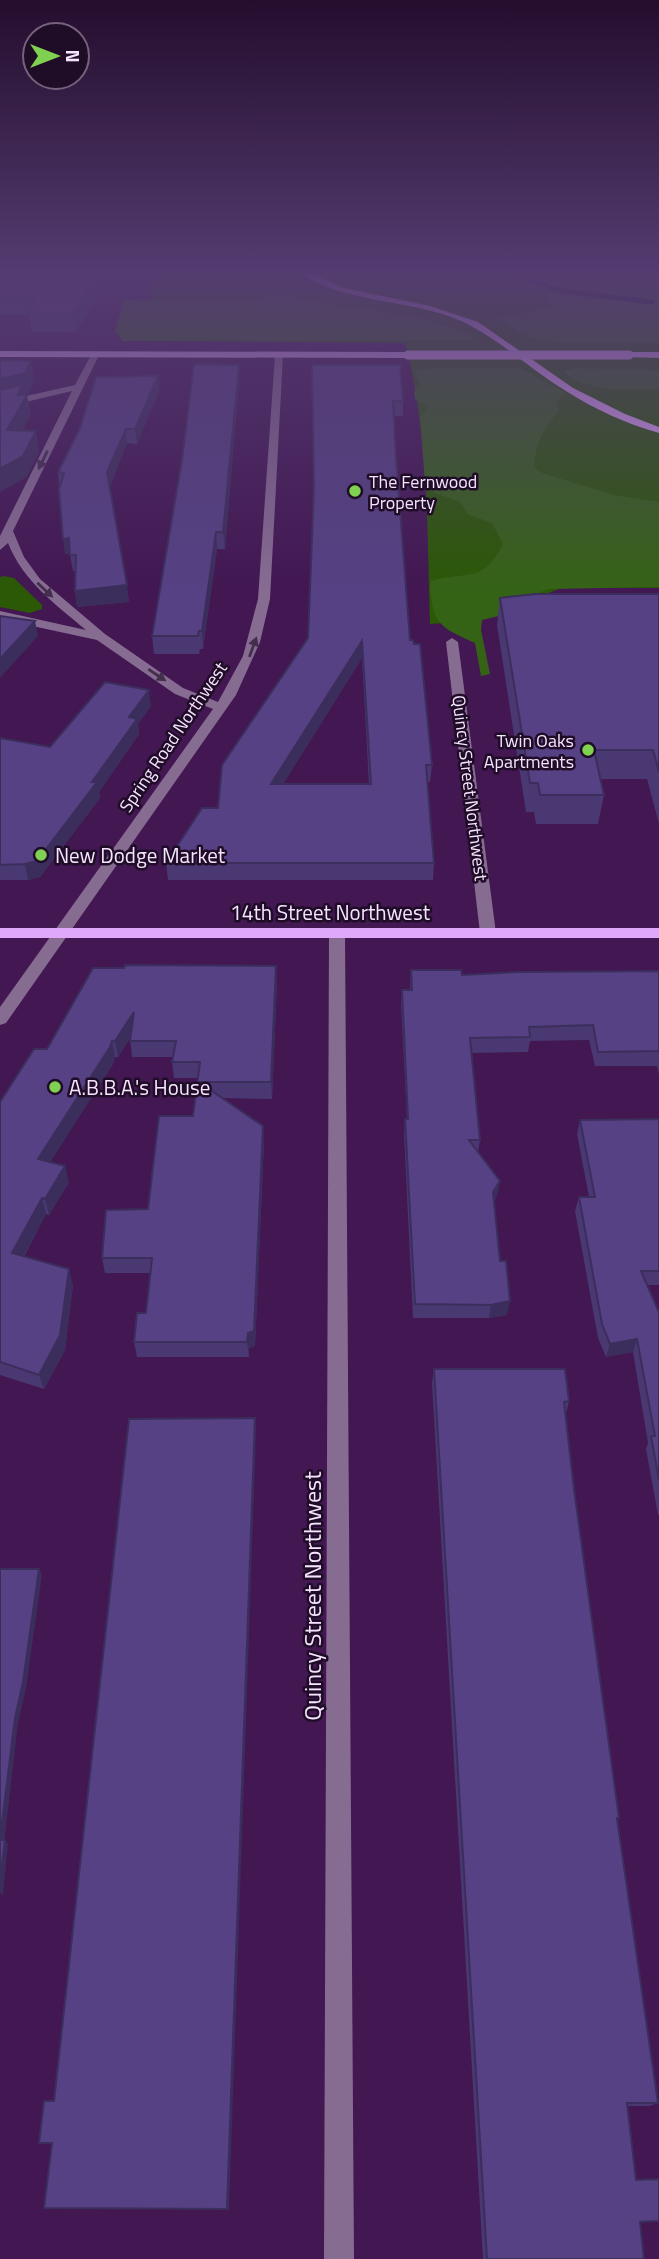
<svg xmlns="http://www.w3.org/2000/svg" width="659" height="2259" viewBox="0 0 659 2259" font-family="'Titillium Web',sans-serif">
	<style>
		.green { fill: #2b5905 }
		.forest { fill: #356316 }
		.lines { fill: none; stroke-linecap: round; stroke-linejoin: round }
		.stream { stroke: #051d1d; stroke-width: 5 }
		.minor { fill: #876c92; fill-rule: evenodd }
		.major { fill: #e0a8f8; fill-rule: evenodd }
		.major-bridge { stroke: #e0a8f8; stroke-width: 9 }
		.wall { fill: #493871; fill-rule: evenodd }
		.shaded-wall { fill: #3c2e5c }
		.building { fill: #554183; stroke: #3c2e5c; stroke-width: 2; fill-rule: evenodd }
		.oneway { fill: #432e4c }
		.poi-dot { fill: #80d051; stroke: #1f0d27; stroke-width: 2.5 }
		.labels { text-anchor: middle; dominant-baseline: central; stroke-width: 5; stroke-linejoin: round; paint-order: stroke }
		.far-poi-label { font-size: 18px; fill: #f6e3ff; stroke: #1f0d27; text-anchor: start }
		.far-street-label { font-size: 18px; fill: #f6e3ff; stroke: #1f0d27 }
		.poi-label { font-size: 21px; fill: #f6e3ff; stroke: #1f0d27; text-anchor: start }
		.street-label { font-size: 21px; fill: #f6e3ff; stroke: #1f0d27 }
		.near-street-label { font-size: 24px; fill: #f6e3ff; stroke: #1f0d27 }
	</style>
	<rect width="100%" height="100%" fill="#421752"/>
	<g class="green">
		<path d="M155 273H659V588L564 587 476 621 430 624C427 531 429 433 405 343L144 341Z"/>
		<polygon points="4,576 14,578 42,605 42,609 30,613 0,607 0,577"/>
	</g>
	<g class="forest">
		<polygon points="525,273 659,273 659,342 556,342 527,337 499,317 553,308 542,283"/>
		<path d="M283 294C343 312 417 309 473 336L474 340 123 341 115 331 124 300 238 302Z"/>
		<path d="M434 368H520L566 393 557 401 559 410C544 428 535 443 534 467L542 473 614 495 659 502V587L549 589 525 598 511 613 482 620 481 630 490 674 481 676 475 643C454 633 435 628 432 603 431 595 429 588 431 581 468 570 482 585 503 544L492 523 467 514 460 502 433 492 425 483 420 416 428 408 415 399 414 392 421 384 415 374 417 370Z"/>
		<path d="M574 368 659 370V390C629 388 587 394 564 372Z"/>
	</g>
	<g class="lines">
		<polyline class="stream" points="512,273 562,291 652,302"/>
		<g class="minor">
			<path d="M92 353 99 355 13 531 24 557 40 579 105 634 183 688 218 702 243 656 258 599 275 355 279 352 283 355 270 599 260 642 236 695 6 1023 0 1025V1007L213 709 175 694 97 640 0 619V611L86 630C55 604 23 581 8 543L0 550V536L72 391 0 408V402L75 385Z"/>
			<polygon points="452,638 458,642 496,933 488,938 480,933 446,642"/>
			<polygon points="337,928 345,933 354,2259 324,2259 329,933"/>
		</g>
		<g class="major">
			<path d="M299 273H310L344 288 430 306 478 322 573 388 625 414 659 427V433C627 424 594 409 566 391 534 372 506 345 473 327 420 297 351 307 299 273Z"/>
			<polygon points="0,351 408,352 412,355 408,358 0,357"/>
			<polygon points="629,352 659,352 659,358 626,357 626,353"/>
			<rect x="0" y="928" width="659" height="10"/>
		</g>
		<polyline class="major-bridge" points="408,355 629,355"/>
	</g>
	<g class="wall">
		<polygon points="0,273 101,292 76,332 32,332 29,315 0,315"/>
		<polygon points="239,365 239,380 225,549 217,549 203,649 200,649 199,654 154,654 152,636"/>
		<path d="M312 365 403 401V416H394L396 457 410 640 432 765 430 782H427L434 863 433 880H168L166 863 218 808 308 638 314 491ZM362 658 369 784H283Z"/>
		<polygon points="158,376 159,391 137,444 127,443 110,486 129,602 77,607 75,591 75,571 73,571 70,554 65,554 58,472 80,428"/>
		<polygon points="659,594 659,824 647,779 600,779 604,795 598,824 536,824 534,812 526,812 497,625 500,598"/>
		<polygon points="151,706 138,724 139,734 99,792 100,798 40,877 28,880 0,880 0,738 50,747"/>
		<polygon points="411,970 462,975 659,971 659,1075 657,1066 595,1066 589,1040 530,1041 528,1052 472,1053 480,1140 478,1152 500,1181 497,1195 494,1201 500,1261 507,1315 489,1318 413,1318 404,1134 405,1119 407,1119 401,1005 402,990 410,990"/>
		<polygon points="277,982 272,1099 223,1098 264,1142 255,1346 249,1348 249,1357 137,1357 134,1342 146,1313 150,1273 105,1273 102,1258 148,1209 193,1116 198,1078 174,1078 172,1062 173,1057 132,1057 130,1038 118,1057 115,1057 113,1064 50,1162 69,1182 49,1215 46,1214 24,1257 73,1285 65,1350 44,1389 0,1375 0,1102 47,1049"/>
		<polygon points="659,1119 659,1285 647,1285 659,1312 659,1515 658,1515 646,1449 648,1443 633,1352 606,1357 598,1338 575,1211 579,1197 589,1197 577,1134 580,1120"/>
		<polygon points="434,1369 569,1401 566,1414 574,1489 619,1818 617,1821 658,2103 650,2106 627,2106 644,2259 483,2259 432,1383"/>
	</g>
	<g class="shaded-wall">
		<polygon points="99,273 108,273 101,292 76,332 73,313"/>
		<polygon points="31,361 34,380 29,393 23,394 24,401 27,395 31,415 11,451 0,399 0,379"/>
		<polygon points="239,365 239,380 225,549 223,532"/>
		<polygon points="158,376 159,391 137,444 135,429"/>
		<polygon points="126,429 127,443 109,488 107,472"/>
		<polygon points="36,431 39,452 27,477 0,492 0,469"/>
		<polygon points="216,532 217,549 203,649 202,631"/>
		<polygon points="69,538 71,554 65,554 63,539"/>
		<polygon points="127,585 129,602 77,607 75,591"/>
		<polygon points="35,621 38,636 0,678 0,659"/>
		<polygon points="362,641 362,658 272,802 271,784"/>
		<polygon points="149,690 151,706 138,724 139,734 99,792 100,798 40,877 28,880 25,864 92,782 129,717"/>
		<polygon points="276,966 277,982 272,1099 271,1082"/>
		<polygon points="134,1012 136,1028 118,1057 115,1041"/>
		<polygon points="112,1041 115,1057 113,1064 42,1175 38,1159"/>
		<polygon points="263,1126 264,1142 255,1346 249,1348 249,1357 247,1342"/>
		<polygon points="65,1166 69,1182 49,1215 45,1199"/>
		<polygon points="500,1181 497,1195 490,1206 493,1192"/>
		<polygon points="42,1198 46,1214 17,1269 12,1253"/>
		<polygon points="69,1269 73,1285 65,1350 44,1389 39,1375"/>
		<polygon points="510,1301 507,1315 489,1318 491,1305"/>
		<polygon points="637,1339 633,1352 606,1357 610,1344"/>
		<polygon points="255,1418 256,1432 229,2210 227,2209"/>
		<polygon points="39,1569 42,1575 26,1688 18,1723 4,1844 0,1840 15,1718"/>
		<polygon points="5,1840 8,1844 3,1895 0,1893 0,1881"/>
	</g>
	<g class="building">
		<polygon points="0,273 99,273 73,313 29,313 37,297 0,297"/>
		<polygon points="0,360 31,361 26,373 0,379"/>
		<polygon points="194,364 239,365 223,532 216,532 202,631 199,631 198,636 152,636 182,460"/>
		<path d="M312 365H400L403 401H393L396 457 410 640H413L414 644H420L428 724 432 765H426L434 863H166L202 808H218L222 765 308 638 314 489ZM362 641 371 784H271Z"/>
		<polygon points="158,376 135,429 126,429 107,472 127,585 75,591 76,555 70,555 69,538 63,539 59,489 64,473 58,472 80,428 96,377"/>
		<polygon points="22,385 18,395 27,395 7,430 36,431 23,456 0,469 0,390"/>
		<polygon points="535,594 659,594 659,772 653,750 594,750 604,795 540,795 538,783 530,783 500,598"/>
		<polygon points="0,616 35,621 0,659"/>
		<polygon points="105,682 149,690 129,717 137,719 92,782 97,782 37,861 25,864 0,865 0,738 50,747"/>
		<polygon points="125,965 276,966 271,1082 199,1082 263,1126 254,1331 248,1333 247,1342 134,1342 137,1313 146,1313 152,1258 102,1258 106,1210 148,1209 159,1116 193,1116 200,1062 172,1062 176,1041 130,1041 134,1012 115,1041 112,1041 110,1047 38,1159 65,1166 45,1199 42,1198 12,1253 69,1269 60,1335 39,1375 0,1362 0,1102 34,1049 47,1049 93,968 124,968"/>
		<polygon points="411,970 461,970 462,975 520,972 659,971 659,1051 598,1052 593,1025 529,1027 530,1037 470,1038 480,1140 469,1140 500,1181 493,1192 500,1261 506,1261 510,1301 491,1305 415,1304 405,1119 408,1119 402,990 412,990"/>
		<polygon points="659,1119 659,1271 641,1271 659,1312 659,1480 651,1436 655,1436 637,1339 610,1344 602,1324 579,1197 595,1197 580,1120"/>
		<polygon points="434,1369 565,1369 569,1401 564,1402 574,1489 619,1818 617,1818 658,2103 627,2103 636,2180 659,2179 659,2221 640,2222 644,2259 487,2259"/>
		<polygon points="255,1418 227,2209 44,2208 52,2143 39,2143 44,2101 54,2101 129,1419"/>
		<polygon points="0,1569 39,1569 23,1682 15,1718 0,1839"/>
		<polygon points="0,1840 5,1840 0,1881"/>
	</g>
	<defs><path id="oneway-solid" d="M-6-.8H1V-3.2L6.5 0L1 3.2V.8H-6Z" transform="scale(1.75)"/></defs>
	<g class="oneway">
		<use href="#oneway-solid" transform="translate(43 460) rotate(116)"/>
		<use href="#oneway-solid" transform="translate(45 590) rotate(43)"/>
		<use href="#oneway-solid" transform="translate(253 647) rotate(-70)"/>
		<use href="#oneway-solid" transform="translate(157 675) rotate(34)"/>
	</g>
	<linearGradient id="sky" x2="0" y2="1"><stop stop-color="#240d2d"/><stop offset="0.46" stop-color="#543c71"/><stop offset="1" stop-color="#543c71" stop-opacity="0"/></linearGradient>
	<rect width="659" height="590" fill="url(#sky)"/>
	<g class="poi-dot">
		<circle cx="355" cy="491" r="7"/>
		<circle cx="588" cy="750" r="7"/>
		<circle cx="41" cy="855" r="7"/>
		<circle cx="55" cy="1087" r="7"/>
	</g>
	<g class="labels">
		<g class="far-poi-label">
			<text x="369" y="481">The Fernwood<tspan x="369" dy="21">Property</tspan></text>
			<text x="574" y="740" text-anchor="end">Twin Oaks<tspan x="574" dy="21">Apartments</tspan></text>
		</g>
		<g class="far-street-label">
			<text transform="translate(173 737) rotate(-56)">Spring Road Northwest</text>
			<text transform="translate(470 788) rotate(83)">Quincy Street Northwest</text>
		</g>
		<g class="poi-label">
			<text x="55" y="855">New Dodge Market</text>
			<text x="69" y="1087">A.B.B.A.'s House</text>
		</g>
		<g class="street-label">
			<text x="330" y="912">14th Street Northwest</text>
		</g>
		<g class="near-street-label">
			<text transform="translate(312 1596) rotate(-90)">Quincy Street Northwest</text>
		</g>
	</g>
	<g transform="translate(56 56) rotate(90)"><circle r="33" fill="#1f0d27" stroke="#75637d" stroke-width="2"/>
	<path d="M0-5L12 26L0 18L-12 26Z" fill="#80d051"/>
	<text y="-10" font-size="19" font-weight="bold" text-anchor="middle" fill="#f6e3ff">N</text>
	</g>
</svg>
